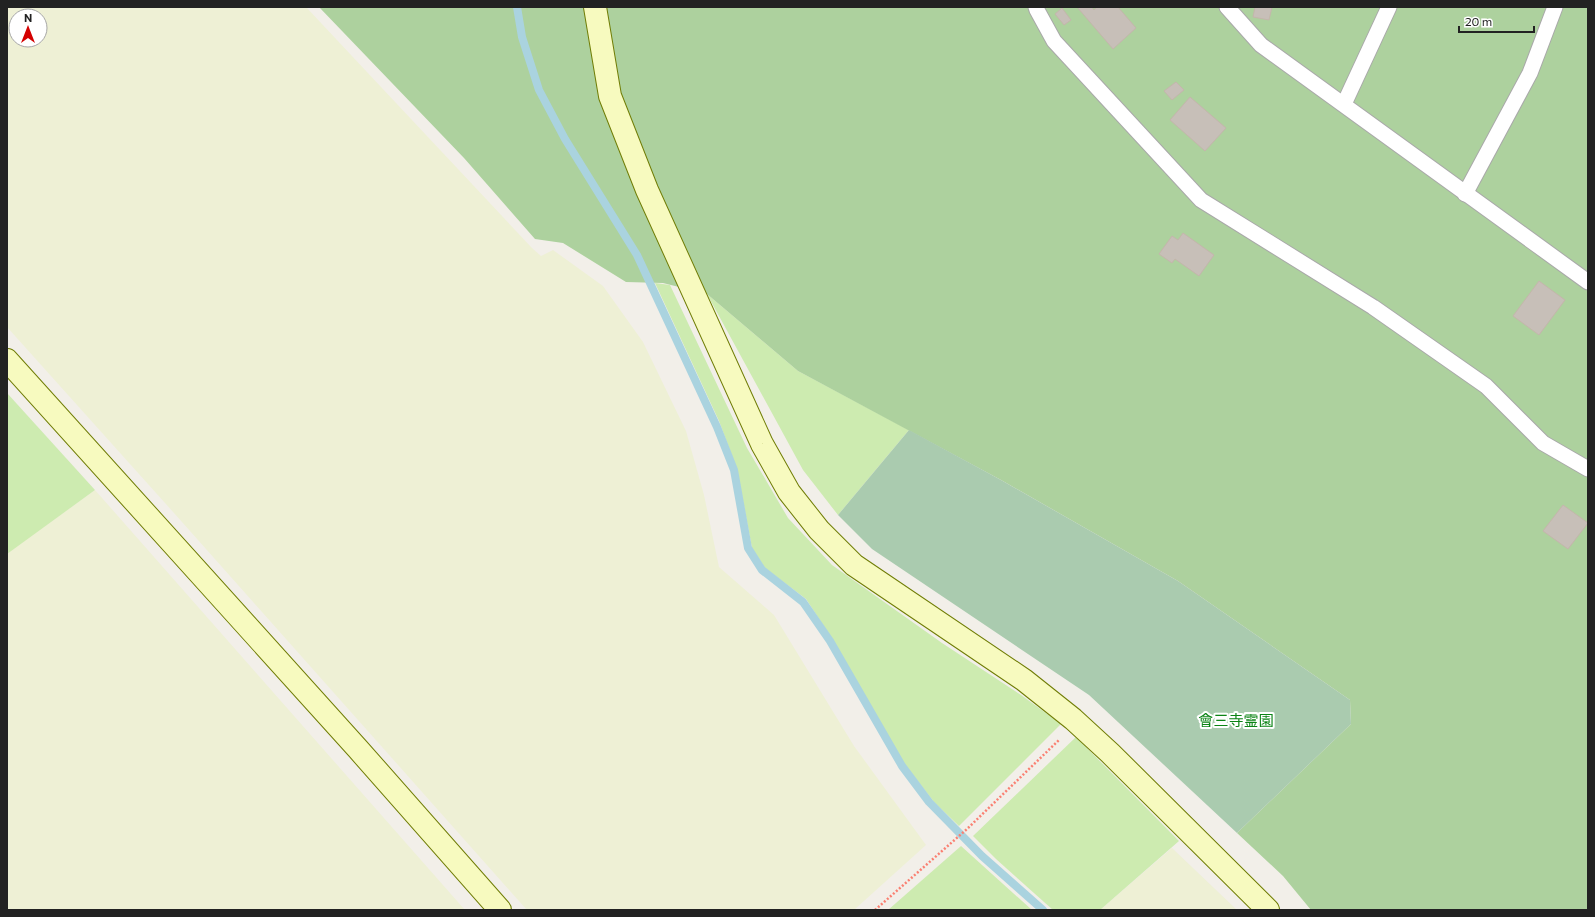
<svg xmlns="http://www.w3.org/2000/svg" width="1595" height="917" viewBox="0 0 1595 917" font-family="Commissioner,'Noto Sans JP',sans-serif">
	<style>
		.farmland { fill: #eef0d5; fill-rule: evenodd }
		.grass { fill: #cdebb0 }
		.forest { fill: #add19e }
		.cemetery { fill: #aacbaf }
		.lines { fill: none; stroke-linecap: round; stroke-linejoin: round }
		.stream { stroke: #aad3df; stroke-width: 8 }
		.building { fill: #c7bfb8; stroke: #c4b6ab }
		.lane-casing { stroke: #a9a9a9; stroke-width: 17 }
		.secondary-casing { stroke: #707d05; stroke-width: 24 }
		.path { stroke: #fa8072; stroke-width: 2.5; stroke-dasharray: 2 2; stroke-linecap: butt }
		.lane { stroke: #fff; stroke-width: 15 }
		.secondary { stroke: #f7fabf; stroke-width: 22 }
		.labels { text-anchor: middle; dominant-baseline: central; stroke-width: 4; stroke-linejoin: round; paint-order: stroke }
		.park-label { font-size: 15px; fill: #0c8416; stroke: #fff }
	</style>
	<rect width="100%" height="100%" fill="#f2efe9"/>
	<g class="farmland">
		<path d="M7 7H306L532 248 541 256 553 250 603 286 643 342 686 431 704 495 719 567 774 615 854 746 926 845 854 910H527L174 513 7 327ZM16 16H40V40H16Z"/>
		<polygon points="95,490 465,910 7,910 7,553"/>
		<polygon points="1172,848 1237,910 1100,910"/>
	</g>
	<g class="grass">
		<polygon points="655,283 670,285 747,448 788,518 832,565 942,643 1021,695 1061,724 959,826 934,802 903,762 833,640 806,599 765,568 752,548 737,469 719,421"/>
		<polygon points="707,294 798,371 909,430 838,515 803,470"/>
		<polygon points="7,393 95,490 7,554"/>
		<polygon points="1076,737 1179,841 1100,910 1053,910 996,859 973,836"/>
		<polygon points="961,846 1032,910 888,910"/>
	</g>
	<polygon class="forest" points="319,7 1588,7 1588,910 1311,910 1283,876 1237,833 1351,724 1350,700 1178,581 1001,480 798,371 707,294 663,283 626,282 563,243 535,239 464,158"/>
	<polygon class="cemetery" points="909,430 1001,480 1178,581 1350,700 1351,724 1237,833 1089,695 872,549 838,515"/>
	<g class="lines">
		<polyline class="stream" points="517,7 522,37 539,90 565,139 637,255 717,427 734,470 748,548 762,570 803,602 830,641 902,766 929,802 982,856 1043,910"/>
	</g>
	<g class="building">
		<polygon points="1077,7 1092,7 1094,10 1097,7 1118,7 1136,28 1113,49"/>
		<polygon points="1255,7 1272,7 1269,20 1253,17"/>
		<polygon points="1062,8 1071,20 1064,25 1055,14"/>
		<polygon points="1176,82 1184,90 1172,100 1164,91"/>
		<polygon points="1190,97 1226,128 1205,151 1170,120"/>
		<polygon points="1183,233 1214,255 1199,276 1175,259 1172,263 1159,254 1172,236 1178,240"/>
		<polygon points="1539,281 1565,300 1539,335 1513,316"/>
		<polygon points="1563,505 1588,523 1568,549 1543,531"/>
	</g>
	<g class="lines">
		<defs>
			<g id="lane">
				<polyline points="1036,7 1037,10 1054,41 1201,200 1373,307 1486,386 1543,443 1588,469"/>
				<polyline points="1227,7 1261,45 1588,282"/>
				<polyline points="1344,104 1389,7"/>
				<polyline points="1465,194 1530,73 1555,7"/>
			</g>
			<g id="secondary">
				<polyline points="595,7 610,96 647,190 762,444 789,492 819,530 854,565 1024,680 1073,719 1110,753 1268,910"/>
				<polyline points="7,360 358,749 500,910"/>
			</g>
		</defs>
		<use href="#lane" class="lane-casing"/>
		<use href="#secondary" class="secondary-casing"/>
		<polyline class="path" points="875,910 967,829 1059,740"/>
		<use href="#lane" class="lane"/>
		<use href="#secondary" class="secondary"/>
	</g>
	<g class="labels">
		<g class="park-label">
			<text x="1236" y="720">會三寺霊園</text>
		</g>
	</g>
	<rect width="1595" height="917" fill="none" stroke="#222222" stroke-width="16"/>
	<g transform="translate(28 28)"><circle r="19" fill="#ffffff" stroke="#a7a7a7"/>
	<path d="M0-3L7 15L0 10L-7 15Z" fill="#d40000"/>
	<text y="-6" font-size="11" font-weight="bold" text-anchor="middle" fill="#222222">N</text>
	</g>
	<path d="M1459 26v6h75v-6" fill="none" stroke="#222222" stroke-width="2"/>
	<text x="1465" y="26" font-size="12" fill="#222222" stroke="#ffffff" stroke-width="3" paint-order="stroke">20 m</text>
</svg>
